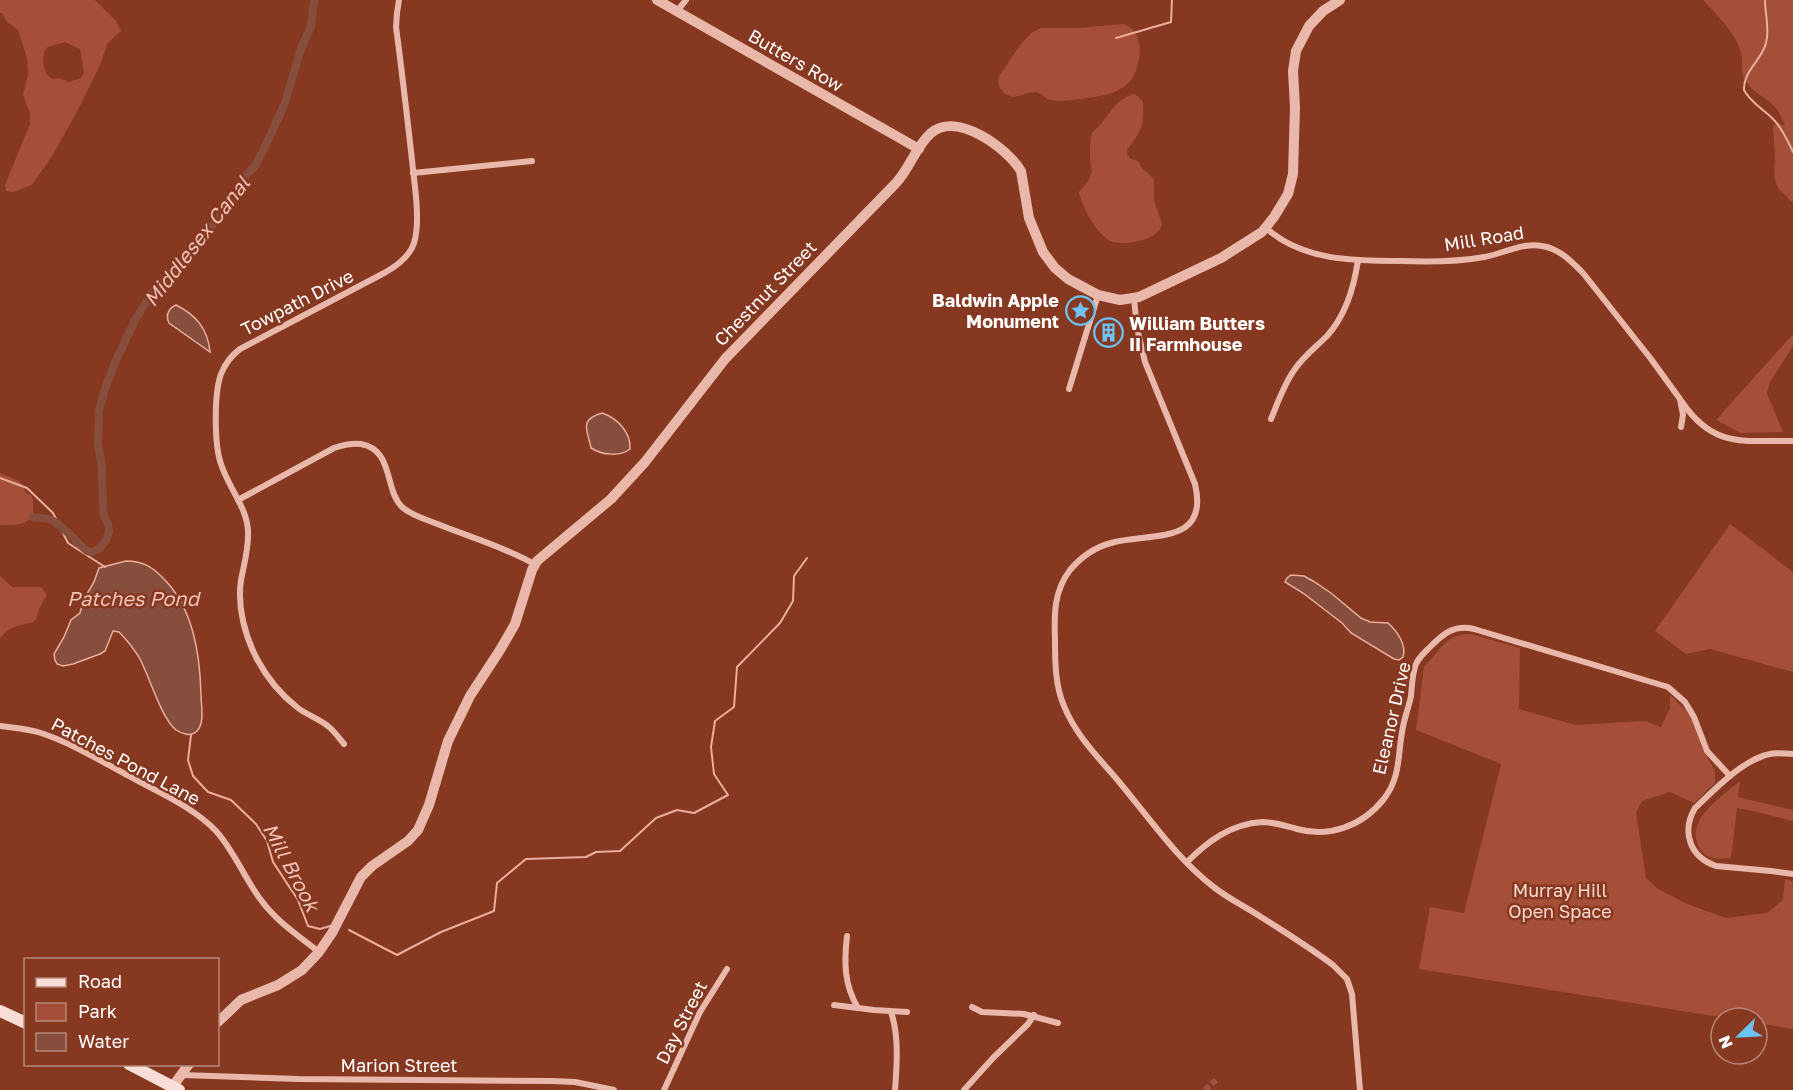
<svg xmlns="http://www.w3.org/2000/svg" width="1793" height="1090" viewBox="0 0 1793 1090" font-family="'Golos Text',sans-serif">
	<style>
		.green { fill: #a54f38; fill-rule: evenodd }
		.water { fill: #874e3d; stroke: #ebae9f; stroke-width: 1.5 }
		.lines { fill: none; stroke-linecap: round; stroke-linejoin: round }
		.stream { stroke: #ebae9f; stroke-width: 2 }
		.canal { stroke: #874e3d; stroke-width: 8 }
		.minor-tunnel { stroke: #985642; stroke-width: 6; stroke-dasharray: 6 3; stroke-linecap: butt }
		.minor { stroke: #eab8ab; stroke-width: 6 }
		.tertiary { stroke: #eab8ab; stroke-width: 10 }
		.secondary { stroke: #f8ded6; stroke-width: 12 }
		.labels { text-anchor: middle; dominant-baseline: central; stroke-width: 5; stroke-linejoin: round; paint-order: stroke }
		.street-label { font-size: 18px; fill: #fff; stroke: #863821 }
		.poi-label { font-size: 18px; font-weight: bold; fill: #fff; stroke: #863821; text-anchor: end }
		.park-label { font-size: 18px; fill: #f7d8cf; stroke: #863821 }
		.water-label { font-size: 20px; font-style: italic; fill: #f1c2b7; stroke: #863821 }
	</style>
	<rect width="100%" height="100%" fill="#863821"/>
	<g class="green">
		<path d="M0 0H95L116 21 121 31 108 43 99 67 79 108 52 156 32 185 13 192 6 191 5 185 30 124V113L23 95 28 75 27 58 18 30 7 22 2 13H0ZM65 42 80 49 84 73 81 78 69 82 59 78 52 79C42 72 42 60 45 50L48 47Z"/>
		<path d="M1703 0H1793V203L1778 188 1774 176 1775 157 1773 127 1776 122 1785 126C1782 118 1779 111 1773 105 1764 96 1748 90 1743 76 1741 70 1743 60 1741 53 1735 32 1718 16 1703 0Z"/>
		<path d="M1122 24C1132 26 1138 34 1139 44 1141 52 1139 59 1137 67 1131 93 1103 96 1080 99 1071 100 1061 102 1052 100 1045 100 1043 93 1036 92 1028 92 1021 96 1013 97L1005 94 1000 88 998 83 999 76 1020 45 1031 33 1041 28H1080Z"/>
		<path d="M1135 94 1143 102C1144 127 1142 130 1127 150V154L1131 159 1138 161 1142 168 1154 179V200L1162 224C1159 240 1126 246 1113 242 1097 236 1082 207 1079 192L1088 181 1092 172C1090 165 1089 140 1092 133 1095 129 1100 126 1102 122 1113 110 1117 98 1135 94Z"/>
		<polygon points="1793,334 1793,346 1770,382 1767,393 1783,432 1741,433 1716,420"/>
		<path d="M0 473 17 480 21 483 26 493 31 495 33 499V517C23 526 13 525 0 525Z"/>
		<polygon points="1730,524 1793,572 1793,672 1710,649 1686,654 1655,631"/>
		<polygon points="0,576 12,587 41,587 47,595 39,609 37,618 33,622 17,626 8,630 0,638"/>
		<polygon points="1464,634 1470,634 1520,648 1519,709 1576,725 1645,721 1661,727 1670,708 1670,695 1688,713 1694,722 1702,748 1715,771 1715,783 1694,803 1670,792 1642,801 1636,813 1646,878 1658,889 1687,904 1726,918 1767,913 1783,900 1785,879 1793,881 1793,1029 1757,1023 1757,1018 1726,1018 1419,969 1430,907 1464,913 1501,764 1416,730 1424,667 1444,644 1453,637"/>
		<path d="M1740 781 1738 797 1793 810V821L1753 811 1737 808 1731 858C1718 859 1704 860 1698 845 1686 818 1723 796 1740 781Z"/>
	</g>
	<g class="water">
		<path d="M176 305C196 315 208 329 210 352L169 323C165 315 169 308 176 305Z"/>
		<path d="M602 413C617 418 631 432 630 449 620 457 602 455 591 448 588 431 578 420 602 413Z"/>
		<path d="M126 561C142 561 151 566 162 577 193 607 200 653 201 695 201 705 205 723 197 731 191 737 182 734 176 730 161 718 149 675 139 657 133 648 126 639 119 632L113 631 105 651 100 654 73 664 63 666 57 664 55 660 54 654 64 637 71 620 80 613 83 601 94 582 99 568Z"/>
		<path d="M1291 575 1304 576 1313 581 1331 593 1361 618 1370 622 1388 623C1397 631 1407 645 1403 657L1399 660 1394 659 1351 633 1342 623 1303 593 1285 582 1287 578Z"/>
	</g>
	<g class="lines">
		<g class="stream">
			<path d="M1765 0C1765 14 1770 30 1766 43 1762 60 1743 71 1744 90 1751 103 1762 108 1772 118 1781 126 1788 141 1793 152"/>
			<polyline points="1116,38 1171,22 1172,0"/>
			<polyline points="0,478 27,488 53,513 68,543 105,567"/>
			<polyline points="191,735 188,760 193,776 208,792 231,800 256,824 267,841 273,862 298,900 308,926 320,929 330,926"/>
			<polyline points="349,930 397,955 441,932 494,911 497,883 526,859 586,857 596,852 620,851 656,818 677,810 694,813 728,795 714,774 711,747 715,721 734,707 737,667 780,623 793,601 794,576 807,558"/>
		</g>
		<path class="canal" d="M33 517C38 518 43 518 48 519 60 521 76 543 87 551L92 552 99 549 106 540 109 531 108 524 103 513 102 467 98 444 99 411 104 392 113 367 135 320 152 293 186 256 233 201 247 174 255 166 265 147 285 103 301 48 311 27 314 0"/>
		<polyline class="minor-tunnel" points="1205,1090 1217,1079"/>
		<g class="minor">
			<polyline points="677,11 686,0"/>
			<polyline points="413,173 532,161"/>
			<path d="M1266 228C1303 261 1354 261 1401 261 1428 262 1457 262 1484 257 1502 254 1523 242 1542 246 1560 249 1571 261 1583 273L1651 359 1680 399 1683 415 1681 427"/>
			<path d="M1134 299 1137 328 1145 362 1195 484C1210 547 1148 532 1111 543 1096 547 1081 557 1070 570 1054 591 1054 614 1055 639 1055 662 1055 685 1064 706 1076 736 1100 759 1120 783 1150 819 1177 859 1215 888 1229 899 1246 907 1261 917 1285 932 1310 948 1333 965L1347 979 1352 994 1360 1090"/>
			<polyline points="1069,389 1098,295"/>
			<path d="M1682 402C1714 449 1744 440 1793 441"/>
			<path d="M1271 419C1278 402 1284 384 1295 369 1304 356 1316 347 1327 336 1346 315 1354 288 1358 260"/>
			<path d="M238 500 334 448C343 445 352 443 361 444 394 450 384 489 402 507 412 516 428 520 440 525 470 537 507 548 534 564"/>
			<path d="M0 726C14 728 28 729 41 733 71 743 99 760 127 775 157 792 192 806 216 831 235 852 244 878 261 900 276 921 299 936 319 952"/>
			<path d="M344 744C339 738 334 731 329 727 320 719 307 715 298 708 281 695 267 678 257 659 245 636 237 607 241 580 244 564 249 548 248 531 247 507 228 487 221 464 214 444 214 393 221 374 225 364 232 355 240 349L386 272C398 265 410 256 414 243 421 221 414 182 412 160 407 116 402 71 396 27L397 13 399 0"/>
			<path d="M1793 754C1785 754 1777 752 1770 754 1742 760 1714 790 1695 808 1681 832 1690 857 1716 866L1771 871 1793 874"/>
			<path d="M1187 862C1208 841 1231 824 1262 822 1275 822 1285 826 1297 829 1329 838 1362 826 1383 800 1402 776 1397 754 1403 727 1405 716 1409 706 1411 696 1412 686 1412 674 1416 664 1419 657 1425 652 1430 647 1443 634 1454 624 1474 629L1668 687 1685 702 1694 717 1707 751 1730 776"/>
			<path d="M847 936C844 962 844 985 858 1008"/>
			<polyline points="834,1005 874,1010 907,1012"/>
			<polyline points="972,1007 982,1012 1024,1014 1058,1023"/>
			<path d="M891 1012C899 1035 897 1065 895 1090"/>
			<polyline points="182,1075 298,1079 552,1081 575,1082 614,1090"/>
			<polyline points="664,1090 700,1012 727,969"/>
			<polyline points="964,1090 993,1058 1028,1024 1034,1015"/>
		</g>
		<g class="tertiary">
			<polyline points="657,0 919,149"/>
			<path d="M218 1022 241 1000 278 985 302 970 319 952 332 933 361 877 372 866 408 841 418 830 429 805 448 741 470 696 500 650 515 624 532 570 537 561 611 499 645 462 725 359 896 183C910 168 916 146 931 133 957 111 1007 148 1021 171L1029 218 1043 252 1055 268 1068 279 1098 295 1120 300 1139 297 1221 258 1262 232 1274 217 1288 194 1293 174 1295 107 1293 71 1296 51 1309 26 1323 11 1340 0"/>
			<polyline points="173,1086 189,1064"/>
		</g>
		<g class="secondary">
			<polyline points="0,1011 26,1023"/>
			<polyline points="129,1064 179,1090"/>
		</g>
	</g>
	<defs>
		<symbol id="sight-ring" viewBox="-11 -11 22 22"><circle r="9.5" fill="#863821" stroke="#6cc3f6" stroke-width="1.5"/><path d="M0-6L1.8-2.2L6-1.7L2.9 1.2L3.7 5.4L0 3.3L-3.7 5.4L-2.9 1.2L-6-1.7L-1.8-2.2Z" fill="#6cc3f6"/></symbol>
		<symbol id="building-ring" viewBox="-11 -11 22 22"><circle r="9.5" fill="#863821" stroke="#6cc3f6" stroke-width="1.5"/><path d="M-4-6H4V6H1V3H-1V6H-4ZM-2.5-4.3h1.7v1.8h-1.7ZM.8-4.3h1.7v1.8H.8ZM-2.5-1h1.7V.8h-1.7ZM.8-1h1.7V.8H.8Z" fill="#6cc3f6"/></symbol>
	</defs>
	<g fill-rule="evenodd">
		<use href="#sight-ring" x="1064" y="294" width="33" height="33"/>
		<use href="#building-ring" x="1092" y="316" width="33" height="33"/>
	</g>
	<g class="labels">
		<g class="street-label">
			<text transform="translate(796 60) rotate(30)">Butters Row</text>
			<text transform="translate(1484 238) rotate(-9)">Mill Road</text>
			<text transform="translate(765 293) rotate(-46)">Chestnut Street</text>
			<text transform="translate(297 302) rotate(-27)">Towpath Drive</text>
			<text transform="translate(1391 718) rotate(-77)">Eleanor Drive</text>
			<text transform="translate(126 761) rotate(28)">Patches Pond Lane</text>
			<text transform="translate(681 1022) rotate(-63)">Day Street</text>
			<text x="399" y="1065">Marion Street</text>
		</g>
		<g class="poi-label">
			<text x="1059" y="300">Baldwin Apple<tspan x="1059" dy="21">Monument</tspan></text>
			<text x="1129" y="323" text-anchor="start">William Butters<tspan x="1129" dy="21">II Farmhouse</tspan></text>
		</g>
		<g class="park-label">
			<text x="1560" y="890">Murray Hill<tspan x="1560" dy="21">Open Space</tspan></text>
		</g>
		<g class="water-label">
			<text transform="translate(196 241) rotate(-52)">Middlesex Canal</text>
			<text x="133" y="598">Patches Pond</text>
			<text transform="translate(292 867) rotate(62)">Mill Brook</text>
		</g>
	</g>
	<rect x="24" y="958" width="195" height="108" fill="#863821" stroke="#b6887a" stroke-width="1.5"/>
	<rect x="36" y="978" width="30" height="9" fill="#f8ded6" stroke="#b6887a" stroke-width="1.5"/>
	<text x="78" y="988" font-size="18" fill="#ffffff">Road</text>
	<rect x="36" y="1003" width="30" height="18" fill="#a54f38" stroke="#b6887a" stroke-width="1.5"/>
	<text x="78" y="1018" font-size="18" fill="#ffffff">Park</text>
	<rect x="36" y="1033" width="30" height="18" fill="#874e3d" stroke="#b6887a" stroke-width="1.5"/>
	<text x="78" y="1048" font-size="18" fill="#ffffff">Water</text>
	<g transform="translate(1739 1036) rotate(246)"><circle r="28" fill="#863821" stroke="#b6887a" stroke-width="1.5"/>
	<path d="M0-4.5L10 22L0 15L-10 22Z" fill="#6cc3f6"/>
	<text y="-9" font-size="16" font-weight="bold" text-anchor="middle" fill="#ffffff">N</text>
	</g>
</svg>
